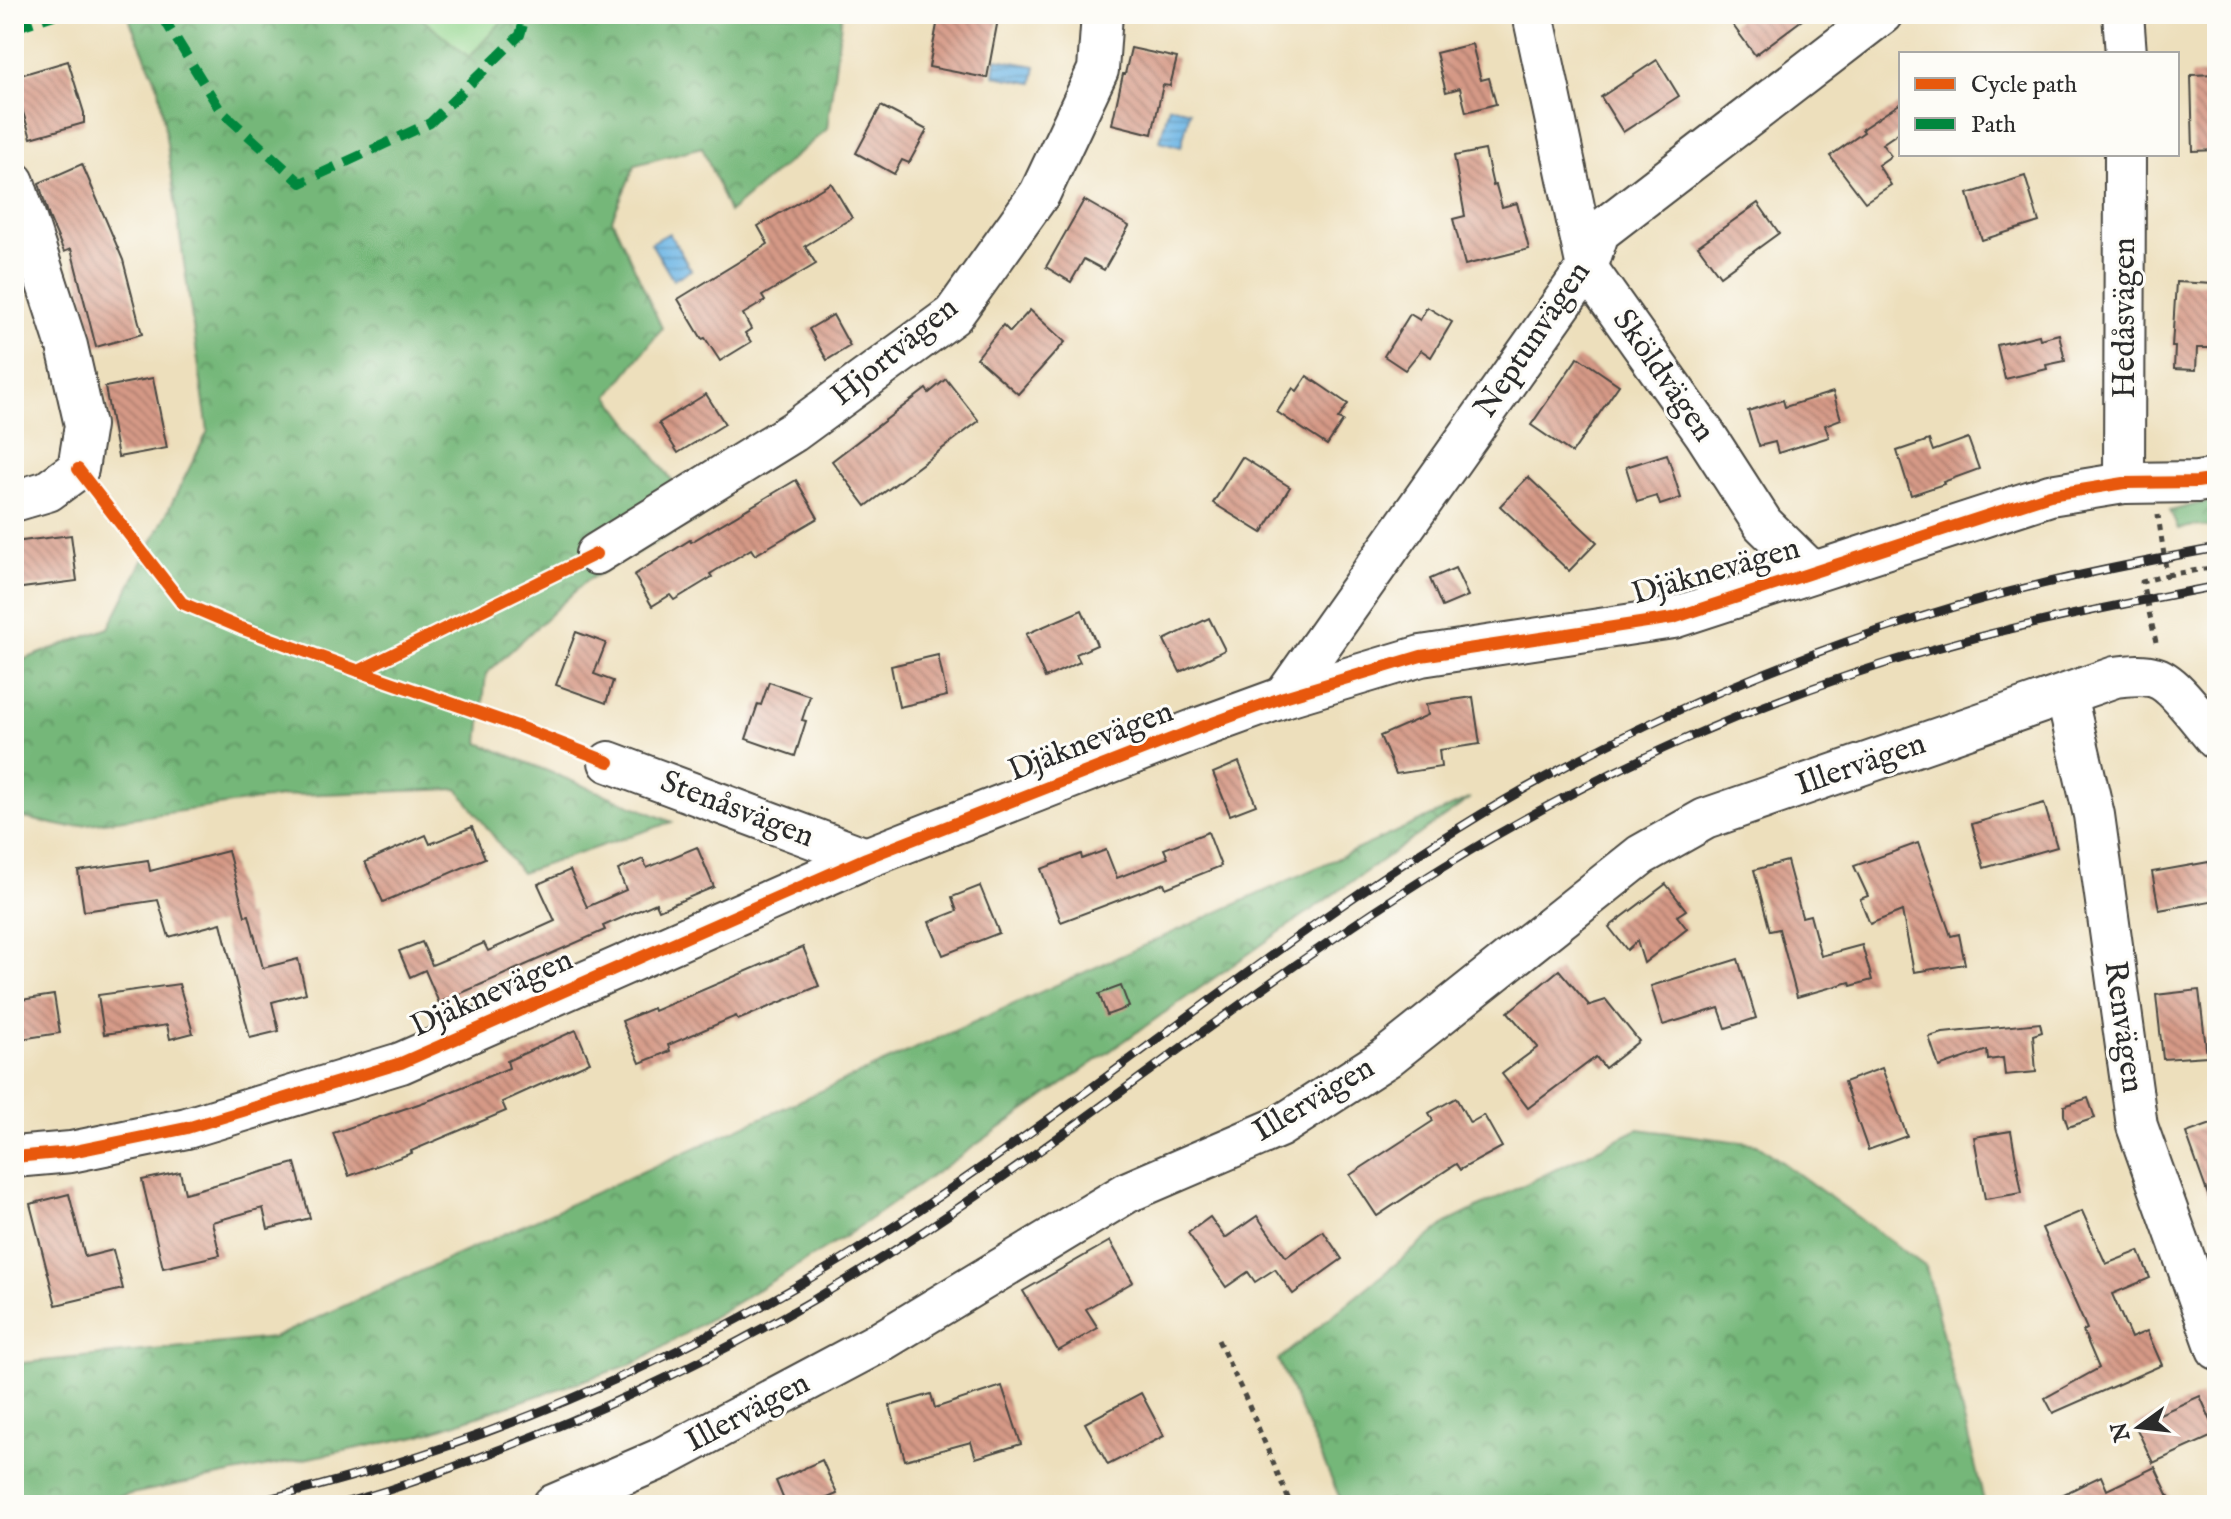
<svg xmlns="http://www.w3.org/2000/svg" width="2231" height="1519" viewBox="0 0 2231 1519" font-family="'IM FELL English',serif">
	<style>
		.forest { fill: url(#forest-crowns); stroke: #507152; stroke-width: 2 }
		.green { fill: #92d68e; stroke: #5e805c; stroke-width: 2 }
		.water { fill: url(#water-rules); stroke: #4c7088; stroke-width: 2 }
		.building { fill: url(#building-back-hatch) }
		.lines { fill: none; stroke-linecap: round; stroke-linejoin: round }
		.minor-casing { stroke: #484641; stroke-width: 44 }
		.path { stroke: #484641; stroke-width: 5; stroke-dasharray: 6 6; stroke-linecap: butt }
		.minor { stroke: #fff; stroke-width: 40 }
		.rail-casing { stroke: #2b2b2b; stroke-width: 9 }
		.rail { stroke: #fdfcf7; stroke-width: 6; stroke-dasharray: 18; stroke-linecap: butt }
		.quiet { stroke: #00873e; stroke-width: 10; stroke-dasharray: 20 10; stroke-linecap: butt }
		.cycleway-casing { stroke: #fdfcf7; stroke-width: 17 }
		.cycleway { stroke: #e8590c; stroke-width: 12 }
		.labels { text-anchor: middle; dominant-baseline: central; stroke-width: 6; stroke-linejoin: round; paint-order: stroke }
		.street-label { font-size: 32px; fill: #2b2b2b; stroke: #fdfcf7 }
	</style>
	<defs>
		<pattern id="forest-crowns" width="20" height="18" patternUnits="userSpaceOnUse" patternTransform="scale(2)"><rect width="20" height="18" fill="#75b779"/><path d="M2 6a3 3 0 1 1 6 0M12 15a3 3 0 1 1 6 0" fill="none" stroke="#609563"/></pattern>
		<pattern id="water-rules" width="6" height="5" patternUnits="userSpaceOnUse" patternTransform="scale(2)"><rect width="6" height="5" fill="#6db6e5"/><path d="M0 2.5h6" fill="none" stroke="#5a94ba"/></pattern>
		<pattern id="building-back-hatch" width="6" height="6" patternUnits="userSpaceOnUse" patternTransform="scale(2)"><rect width="6" height="6" fill="#d59986"/><path d="M-1 5l2 2M0 0l6 6M5-1l2 2" fill="none" stroke="#ad7d6e"/></pattern>
	</defs>
	<rect width="100%" height="100%" fill="#fdfcf7"/>
	<filter id="ink" filterUnits="userSpaceOnUse"><feTurbulence type="fractalNoise" baseFrequency=".0125" numOctaves="2"/><feDisplacementMap in="SourceGraphic" scale="16" xChannelSelector="R" yChannelSelector="G"/><feConvolveMatrix kernelMatrix="1 2 1 2 8 2 1 2 1" color-interpolation-filters="sRGB"/></filter>
	<filter id="wash" filterUnits="userSpaceOnUse"><feTurbulence type="fractalNoise" baseFrequency=".006" numOctaves="4" result="noise"/><feDisplacementMap in="SourceGraphic" scale="32" xChannelSelector="R" yChannelSelector="G"/><feGaussianBlur stdDeviation="1.8" result="paint"/><feColorMatrix in="noise" values="0 0 0 0 0 0 0 0 0 0 0 0 0 0 0 0 0 1.4 0 .05"/><feComposite in="paint" operator="in"/></filter>
	<g filter="url(#wash)">
		<rect width="100%" height="100%" fill="#eddfbc"/>
		<g class="forest">
			<polygon points="127,14 842,14 827,129 729,212 702,147 635,165 612,219 662,328 609,396 700,518 586,581 486,674 479,743 672,822 521,873 458,789 295,795 67,827 14,816 14,663 109,628 208,431 159,88"/>
			<polygon points="2217,499 2217,527 2194,526 2178,529 2170,511"/>
			<polygon points="1471,798 846,1236 638,1362 418,1436 126,1495 66,1505 14,1505 14,1364 273,1338"/>
			<polygon points="1638,1129 1757,1144 1926,1267 1985,1505 1343,1505 1278,1360 1446,1223"/>
		</g>
		<polygon class="green" points="416,14 509,14 469,57"/>
		<g class="water">
			<polygon points="996,59 1036,66 1033,83 994,76"/>
			<polygon points="1169,106 1190,111 1181,147 1160,141"/>
			<polygon points="669,233 691,270 673,280 651,243"/>
		</g>
		<g id="blocks">
			<g class="building">
				<polygon points="939,14 999,14 987,78 929,67"/>
				<polygon points="1746,14 1810,14 1755,55 1732,24"/>
				<polygon points="1472,44 1481,80 1489,78 1496,104 1466,112 1460,88 1446,92 1436,53"/>
				<polygon points="1131,48 1177,58 1170,86 1163,85 1152,134 1112,124 1123,74 1125,74"/>
				<polygon points="1657,60 1679,96 1623,132 1601,97"/>
				<polygon points="68,61 84,113 84,123 31,138 14,83 14,77"/>
				<polygon points="2217,74 2217,150 2193,151 2191,75"/>
				<polygon points="1901,103 1901,131 1882,144 1891,156 1878,165 1891,185 1865,202 1830,156 1864,132 1862,129"/>
				<polygon points="881,106 927,130 909,163 902,160 894,174 856,153"/>
				<polygon points="1485,150 1493,186 1496,185 1502,207 1517,203 1529,249 1465,265 1453,219 1465,216 1454,156"/>
				<polygon points="82,164 123,260 142,334 96,347 71,249 64,252 49,217 39,183"/>
				<polygon points="2025,176 2039,222 1982,240 1968,194"/>
				<polygon points="831,183 852,218 805,246 816,264 762,296 765,301 743,314 751,329 745,333 751,342 720,361 705,338 702,339 678,299 768,244 758,226"/>
				<polygon points="1084,200 1129,226 1104,270 1084,259 1071,282 1046,267"/>
				<polygon points="1758,203 1779,233 1720,276 1698,246"/>
				<polygon points="2176,282 2214,284 2210,348 2197,348 2196,370 2174,369 2175,347 2172,347"/>
				<polygon points="1427,307 1452,322 1431,357 1421,350 1405,370 1384,356 1410,314 1420,320"/>
				<polygon points="1030,310 1065,342 1018,394 977,358 1003,325 1010,332"/>
				<polygon points="833,315 850,346 827,360 809,329"/>
				<polygon points="2059,334 2065,361 2046,365 2047,369 2005,379 1997,345 2039,335 2040,339"/>
				<polygon points="1578,357 1619,385 1572,453 1531,425"/>
				<polygon points="1307,376 1348,404 1338,419 1343,421 1327,445 1277,412 1293,388 1297,391"/>
				<polygon points="153,378 167,448 118,457 105,387"/>
				<polygon points="946,379 979,421 866,506 832,461 926,389 929,393"/>
				<polygon points="1833,392 1841,419 1825,425 1829,437 1778,453 1775,442 1759,446 1748,411 1783,400 1785,407"/>
				<polygon points="706,394 725,424 678,453 659,423"/>
				<polygon points="1968,438 1979,469 1943,482 1944,484 1911,495 1897,451 1929,440 1933,451"/>
				<polygon points="1667,454 1681,498 1660,505 1657,496 1637,502 1626,467"/>
				<polygon points="1242,457 1290,487 1262,533 1213,503"/>
				<polygon points="1528,477 1597,542 1569,571 1500,506"/>
				<polygon points="796,480 818,518 755,555 751,549 710,574 712,577 674,600 670,595 652,606 634,575 690,540 691,542"/>
				<polygon points="71,535 77,581 14,589 14,542"/>
				<polygon points="1455,568 1468,596 1442,607 1430,579"/>
				<polygon points="1082,610 1097,645 1076,654 1080,662 1045,678 1026,634"/>
				<polygon points="1209,618 1225,650 1180,672 1164,640"/>
				<polygon points="576,632 606,643 594,674 613,681 606,703 556,685"/>
				<polygon points="938,655 947,696 899,707 891,666"/>
				<polygon points="769,682 810,696 802,720 806,721 795,756 746,739 758,704 761,705"/>
				<polygon points="1473,697 1480,744 1439,750 1441,767 1396,774 1380,736 1428,715 1426,704"/>
				<polygon points="1239,762 1256,805 1230,815 1213,773"/>
				<polygon points="2044,803 2057,847 1984,868 1972,824"/>
				<polygon points="472,827 485,858 383,902 365,862 426,835 430,844"/>
				<polygon points="1208,832 1221,866 1166,888 1164,883 1061,922 1041,869 1081,854 1082,859 1106,850 1117,878 1168,858 1164,849"/>
				<polygon points="1918,843 1951,936 1959,934 1965,964 1914,972 1902,911 1870,924 1860,899 1868,896 1854,866"/>
				<polygon points="697,847 714,887 659,910 656,903 603,926 605,930 439,1003 425,970 410,977 399,951 422,942 432,965 484,943 488,951 555,921 538,884 570,870 587,907 626,890 618,870 643,859 647,868"/>
				<polygon points="228,851 245,916 249,915 263,968 298,959 306,993 272,1002 279,1031 250,1038 221,923 169,937 158,900 84,911 78,871 148,860 150,871"/>
				<polygon points="1787,861 1802,917 1810,915 1821,956 1862,945 1872,980 1851,986 1850,982 1797,997 1779,929 1770,931 1754,870"/>
				<polygon points="2209,862 2216,900 2159,910 2152,872"/>
				<polygon points="1666,884 1686,910 1677,916 1687,929 1644,963 1637,941 1627,950 1609,927"/>
				<polygon points="980,886 999,933 943,955 929,922 957,911 952,897"/>
				<polygon points="803,947 819,986 738,1020 736,1016 668,1045 670,1051 640,1063 622,1021 653,1008 654,1011"/>
				<polygon points="1738,959 1756,1018 1726,1028 1719,1008 1663,1025 1651,986"/>
				<polygon points="1559,970 1589,1005 1587,1006 1606,1000 1639,1041 1605,1068 1596,1057 1528,1108 1502,1074 1538,1047 1508,1012"/>
				<polygon points="179,984 193,1033 170,1039 167,1025 104,1034 98,995"/>
				<polygon points="1121,986 1129,1007 1107,1015 1099,994"/>
				<polygon points="2199,990 2207,1056 2163,1059 2156,995"/>
				<polygon points="54,995 60,1033 14,1040 14,1001"/>
				<polygon points="2040,1023 2042,1032 2033,1035 2036,1072 2005,1075 2003,1058 1988,1060 1987,1050 1939,1067 1929,1037 1943,1033"/>
				<polygon points="576,1030 590,1062 502,1102 506,1111 411,1151 412,1153 349,1176 333,1133 433,1099 509,1068 507,1061"/>
				<polygon points="1882,1068 1907,1136 1868,1150 1844,1082"/>
				<polygon points="1456,1098 1470,1123 1484,1115 1502,1147 1460,1170 1456,1164 1377,1216 1350,1175 1433,1121 1429,1113"/>
				<polygon points="2088,1098 2095,1118 2068,1127 2064,1115 2064,1106"/>
				<polygon points="2217,1122 2217,1211 2214,1212 2186,1133"/>
				<polygon points="2011,1131 2022,1193 1985,1199 1974,1137"/>
				<polygon points="295,1163 310,1218 268,1229 263,1208 212,1222 220,1255 163,1268 142,1180 180,1172 185,1193"/>
				<polygon points="69,1194 85,1257 113,1250 123,1289 56,1305 30,1204"/>
				<polygon points="2082,1211 2106,1264 2139,1251 2150,1278 2112,1294 2131,1338 2147,1331 2162,1365 2053,1413 2045,1398 2099,1368 2083,1331 2087,1329 2042,1228"/>
				<polygon points="1257,1216 1286,1257 1323,1231 1342,1259 1293,1294 1275,1269 1255,1282 1248,1272 1226,1287 1188,1233 1210,1217 1225,1238"/>
				<polygon points="1110,1241 1133,1282 1086,1309 1098,1328 1058,1351 1023,1291"/>
				<polygon points="1002,1386 1021,1444 976,1458 971,1442 905,1460 890,1406 931,1394 935,1408"/>
				<polygon points="1141,1393 1164,1436 1108,1465 1085,1423"/>
				<polygon points="2200,1396 2217,1434 2153,1463 2135,1425"/>
				<polygon points="822,1460 837,1494 811,1505 786,1505 776,1481"/>
				<polygon points="2155,1467 2173,1505 2041,1505 2101,1476 2107,1490"/>
			</g>
		</g>
	</g>
	<g filter="url(#ink)">
		<use href="#blocks" fill-opacity="0" stroke="#484641" stroke-width="2"/>
		<g class="lines">
			<defs>
				<g id="minor">
					<polyline points="1533,14 1587,268 1705,434 1763,524 1812,572"/>
					<polyline points="2123,14 2126,54"/>
					<polyline points="14,182 67,346 85,425 78,469 48,491 14,501"/>
					<polyline points="2124,483 2125,154"/>
					<polyline points="596,554 793,432 953,315 1040,193 1098,70 1102,14"/>
					<polyline points="2066,695 2094,815 2137,1126 2217,1349"/>
					<polyline points="1284,697 1587,268 1599,232 1882,14"/>
					<polyline points="609,762 866,858"/>
					<polyline points="14,1157 71,1152 187,1128 401,1063 866,858 1199,728 1284,697 1421,656 1673,618 2050,495 2124,483 2197,482 2217,479"/>
					<path d="M553 1505 660 1459 880 1342 1128 1192 1279 1127 1386 1058 1641 855 1705 819 2115 677C2127 676 2141 673 2154 677 2175 682 2201 723 2217 740"/>
				</g>
			</defs>
			<use href="#minor" class="minor-casing"/>
			<g class="path">
				<polyline points="2167,575 2217,567"/>
				<polyline points="2156,642 2142,582 2167,575 2158,515"/>
				<polyline points="1218,1340 1247,1401 1291,1505"/>
			</g>
			<use href="#minor" class="minor"/>
			<defs>
				<g id="rail">
					<path d="M243 1505C453 1456 655 1374 839 1261 1076 1116 1284 926 1526 788 1652 717 1786 659 1924 616 2020 586 2119 566 2217 548"/>
					<path d="M335 1505C390 1492 443 1471 496 1451 649 1393 794 1318 930 1227 1104 1111 1265 977 1443 867 1595 772 1764 697 1937 648 2029 622 2123 604 2217 586"/>
				</g>
			</defs>
			<use href="#rail" class="rail-casing"/>
			<use href="#rail" class="rail"/>
			<g class="quiet">
				<polyline points="161,14 220,110 301,183 430,123 520,35 526,14"/>
				<polyline points="14,28 57,14"/>
			</g>
			<defs>
				<g id="cycleway">
					<polyline points="78,469 182,603 241,628 359,671 596,554"/>
					<polyline points="359,671 517,726 609,762"/>
					<polyline points="14,1157 71,1152 187,1128 401,1063 866,858 1199,728 1284,697 1421,656 1673,618 2050,495 2124,483 2197,482 2217,479"/>
				</g>
			</defs>
			<use href="#cycleway" class="cycleway-casing"/>
			<use href="#cycleway" class="cycleway"/>
		</g>
	</g>
	<g class="labels">
		<g class="street-label">
			<text transform="translate(2125 318) rotate(-90)">Hedåsvägen</text>
			<text transform="translate(1533 340) rotate(-56)">Neptunvägen</text>
			<text transform="translate(895 352) rotate(-39)">Hjortvägen</text>
			<text transform="translate(1663 376) rotate(55)">Sköldvägen</text>
			<text transform="translate(1716 572) rotate(-16)">Djäknevägen</text>
			<text transform="translate(1091 742) rotate(-21)">Djäknevägen</text>
			<text transform="translate(1861 765) rotate(-19)">Illervägen</text>
			<text transform="translate(737 810) rotate(21)">Stenåsvägen</text>
			<text transform="translate(492 994) rotate(-24)">Djäknevägen</text>
			<text transform="translate(2123 1027) rotate(82)">Renvägen</text>
			<text transform="translate(1314 1100) rotate(-31)">Illervägen</text>
			<text transform="translate(748 1413) rotate(-28)">Illervägen</text>
		</g>
	</g>
	<rect width="2231" height="1519" fill="none" stroke="#fdfcf7" stroke-width="48"/>
	<rect x="1899" y="52" width="280" height="104" fill="#fdfcf7" stroke="#a9a8a5" stroke-width="2"/>
	<rect x="1915" y="78" width="40" height="12" fill="#e8590c" stroke="#a9a8a5" stroke-width="2"/>
	<text x="1971" y="92" font-size="24" fill="#2b2b2b">Cycle path</text>
	<rect x="1915" y="118" width="40" height="12" fill="#00873e" stroke="#a9a8a5" stroke-width="2"/>
	<text x="1971" y="132" font-size="24" fill="#2b2b2b">Path</text>
	<g transform="translate(2139 1427) rotate(255)" stroke="#fdfcf7" stroke-width="6" paint-order="stroke">
	<path d="M0-6L14 30L0 20L-14 30Z" fill="#2b2b2b"/>
	<text y="-12" font-size="22" font-weight="bold" text-anchor="middle" fill="#2b2b2b">N</text>
	</g>
</svg>
